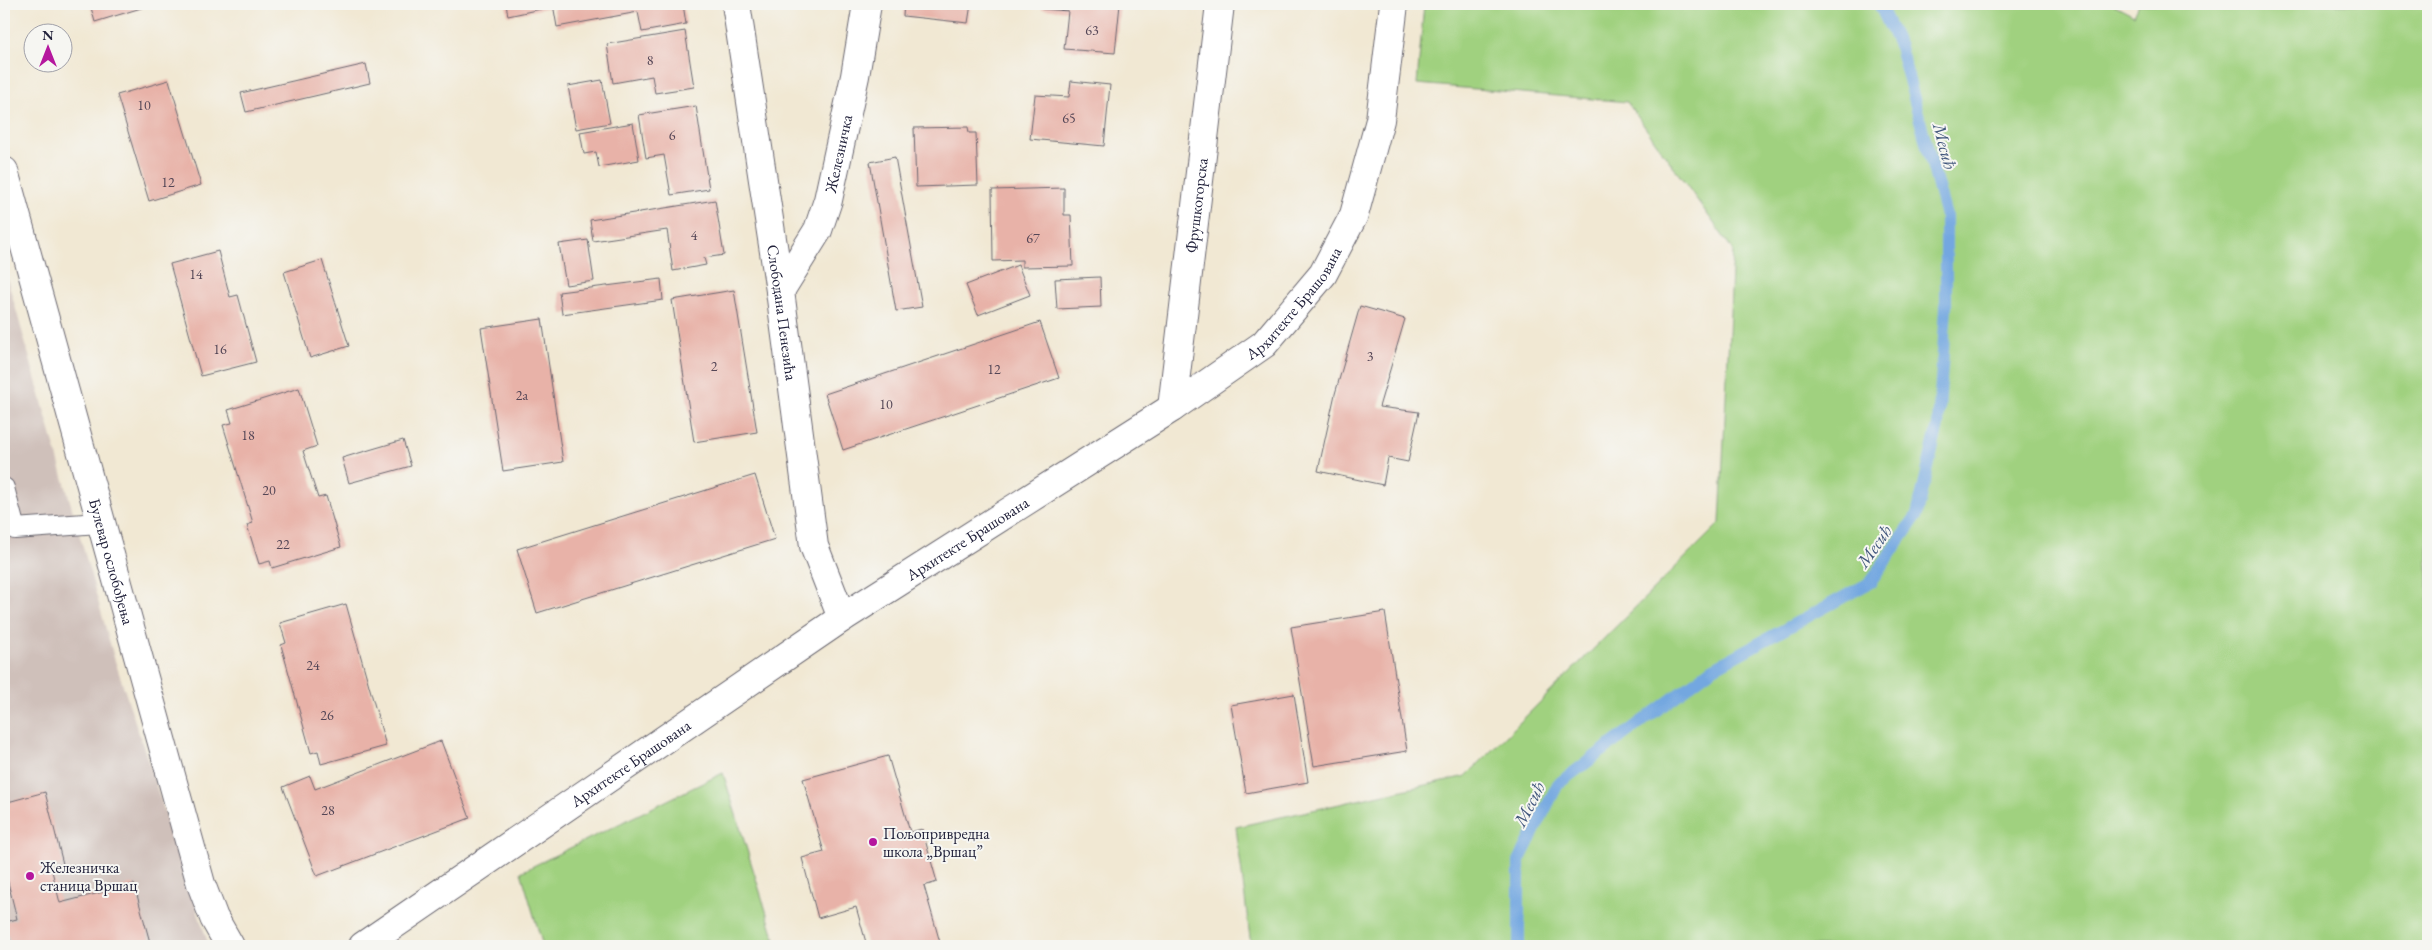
<svg xmlns="http://www.w3.org/2000/svg" width="2432" height="950" viewBox="0 0 2432 950" font-family="'EB Garamond',serif">
	<style>
		.industrial { fill: #cfc0ba }
		.green { fill: #a0d17f; stroke: #617a5d }
		.lines { fill: none; stroke-linecap: round; stroke-linejoin: round }
		.stream { stroke: #73a7e0; stroke-width: 12 }
		.building { fill: #e8b2a8 }
		.service-casing { stroke: #6a6770; stroke-width: 22 }
		.minor-casing { stroke: #6a6770; stroke-width: 30 }
		.tertiary-casing { stroke: #6a6770; stroke-width: 30 }
		.service { stroke: #fff; stroke-width: 20 }
		.minor { stroke: #fff; stroke-width: 28 }
		.tertiary { stroke: #fff; stroke-width: 28 }
		.poi-dot { fill: #b5179e; stroke: #f6f6f2; stroke-width: 2 }
		.labels { text-anchor: middle; dominant-baseline: central; stroke-width: 4; stroke-linejoin: round; paint-order: stroke }
		.number-label { font-size: 14px; fill: #544656 }
		.street-label { font-size: 16px; fill: #22223b; stroke: #f6f6f2 }
		.poi-label { font-size: 16px; fill: #22223b; stroke: #f6f6f2; text-anchor: start }
		.water-label { font-size: 18px; font-style: italic; fill: #42577d; stroke: #f6f6f2 }
	</style>
	<rect width="100%" height="100%" fill="#f6f6f2"/>
	<filter id="ink" filterUnits="userSpaceOnUse"><feTurbulence type="fractalNoise" baseFrequency=".02" numOctaves="2"/><feDisplacementMap in="SourceGraphic" scale="10" xChannelSelector="R" yChannelSelector="G"/><feConvolveMatrix kernelMatrix="1 2 1 2 8 2 1 2 1" color-interpolation-filters="sRGB"/></filter>
	<filter id="wash" filterUnits="userSpaceOnUse"><feTurbulence type="fractalNoise" baseFrequency=".0096" numOctaves="4" result="noise"/><feDisplacementMap in="SourceGraphic" scale="20" xChannelSelector="R" yChannelSelector="G"/><feGaussianBlur stdDeviation="1.12" result="paint"/><feColorMatrix in="noise" values="0 0 0 0 0 0 0 0 0 0 0 0 0 0 0 0 0 1.4 0 .05"/><feComposite in="paint" operator="in"/></filter>
	<g filter="url(#wash)">
		<rect width="100%" height="100%" fill="#f1e8d3"/>
		<polygon class="industrial" points="4,267 115,661 209,946 4,946"/>
		<g class="green">
			<polygon points="1424,4 2113,4 2134,15 2139,4 2428,4 2428,946 1251,946 1236,827 1466,776 1720,523 1733,250 1627,102 1417,84"/>
			<polygon points="723,773 777,946 543,946 521,872"/>
		</g>
		<g class="lines">
			<polyline class="stream" points="1519,946 1519,861 1558,784 1712,669 1871,582 1917,515 1938,425 1946,308 1946,216 1900,47 1879,4"/>
		</g>
		<g id="blocks">
			<g class="building">
				<polygon points="90,4 150,4 151,5 95,22"/>
				<polygon points="506,4 549,4 550,7 508,16"/>
				<polygon points="553,4 683,4 686,24 642,32 638,12 557,27"/>
				<polygon points="904,4 971,4 968,23 903,16"/>
				<polygon points="1042,4 1120,4 1115,53 1064,49 1068,11 1042,9"/>
				<polygon points="685,31 694,87 655,93 652,76 613,83 607,44"/>
				<polygon points="366,64 370,83 246,112 241,93"/>
				<polygon points="169,80 201,185 149,201 117,95"/>
				<polygon points="602,80 610,123 576,129 568,86"/>
				<polygon points="1071,81 1110,85 1104,146 1030,139 1035,95 1069,97"/>
				<polygon points="696,106 709,189 671,195 664,155 646,158 639,115"/>
				<polygon points="633,123 639,160 599,167 596,152 584,154 580,132"/>
				<polygon points="968,127 969,133 976,133 978,185 916,187 914,128"/>
				<polygon points="895,157 922,307 896,311 870,162"/>
				<polygon points="1064,188 1064,215 1071,215 1073,266 1022,267 1022,260 993,261 992,190"/>
				<polygon points="715,200 724,255 704,258 706,265 673,271 667,230 593,241 590,220"/>
				<polygon points="588,240 594,281 566,285 559,244"/>
				<polygon points="218,251 230,297 238,295 256,362 201,376 170,264"/>
				<polygon points="322,260 349,346 310,358 284,272"/>
				<polygon points="1018,265 1030,295 978,315 966,285"/>
				<polygon points="1100,277 1101,307 1057,309 1055,279"/>
				<polygon points="661,279 663,300 562,314 559,292"/>
				<polygon points="734,290 757,432 694,442 672,300"/>
				<polygon points="1360,306 1405,319 1379,407 1419,412 1408,462 1388,458 1383,485 1318,471 1335,394"/>
				<polygon points="542,319 563,462 503,471 481,328"/>
				<polygon points="1040,322 1059,378 843,450 825,394"/>
				<polygon points="299,388 317,446 303,451 318,498 326,496 341,547 272,568 270,561 259,564 247,525 253,523 223,425 232,423 228,410"/>
				<polygon points="403,440 411,466 349,483 342,458"/>
				<polygon points="755,475 775,539 537,613 517,549"/>
				<polygon points="346,604 386,746 321,764 318,751 311,753 281,645 286,643 280,623"/>
				<polygon points="1385,612 1407,751 1314,766 1291,627"/>
				<polygon points="1294,694 1308,782 1246,793 1231,705"/>
				<polygon points="441,741 470,818 317,876 283,787 310,776 315,789"/>
				<polygon points="888,756 910,832 922,829 937,882 924,886 941,946 867,946 856,907 818,918 802,858 824,852 803,779"/>
				<polygon points="45,792 63,864 51,867 60,903 134,884 151,946 11,946 5,922 17,919 4,866 4,803"/>
			</g>
		</g>
	</g>
	<g filter="url(#ink)">
		<use href="#blocks" fill-opacity="0" stroke="#6a6770" stroke-width="1"/>
		<g class="lines">
			<defs>
				<polyline id="service" points="4,488 15,529 99,523"/>
				<g id="minor">
					<path id="s1" d="M736 4 780 291 814 546 842 618"/>
					<path id="s2" d="M780 291 818 230 828 200 855 76 867 4"/>
					<path id="s3" d="M1172 408 1220 4"/>
				</g>
				<g id="tertiary">
					<path id="s4" d="M4 171 201 884 214 918 230 946"/>
					<path id="s5" d="M363 946 842 618 1172 408 1264 344 1323 274 1354 215 1380 120 1394 4"/>
				</g>
			</defs>
			<use href="#service" class="service-casing"/>
			<use href="#minor" class="minor-casing"/>
			<use href="#tertiary" class="tertiary-casing"/>
			<use href="#service" class="service"/>
			<use href="#minor" class="minor"/>
			<use href="#tertiary" class="tertiary"/>
		</g>
	</g>
	<g class="poi-dot">
		<circle cx="873" cy="842" r="5"/>
		<circle cx="30" cy="876" r="5"/>
	</g>
	<g class="labels">
		<g class="number-label">
			<text x="1092" y="30">63</text>
			<text x="650" y="60">8</text>
			<text x="144" y="105">10</text>
			<text x="1069" y="118">65</text>
			<text x="672" y="135">6</text>
			<text x="168" y="182">12</text>
			<text x="694" y="235">4</text>
			<text x="1033" y="238">67</text>
			<text x="196" y="274">14</text>
			<text x="220" y="349">16</text>
			<text x="1370" y="356">3</text>
			<text x="714" y="366">2</text>
			<text x="994" y="369">12</text>
			<text x="522" y="395">2a</text>
			<text x="886" y="404">10</text>
			<text x="248" y="435">18</text>
			<text x="269" y="490">20</text>
			<text x="283" y="544">22</text>
			<text x="313" y="665">24</text>
			<text x="327" y="715">26</text>
			<text x="328" y="810">28</text>
		</g>
		<g class="street-label">
			<text stroke="none"><textPath href="#s2" startOffset="151">Железничка</textPath></text>
			<text stroke="none"><textPath href="#s3" startOffset="204">Фрушкогорска</textPath></text>
			<text stroke="none"><textPath href="#s5" startOffset="1134">Архитекте Брашована</textPath></text>
			<text stroke="none"><textPath href="#s1" startOffset="312">Слободана Пенезића</textPath></text>
			<text stroke="none"><textPath href="#s5" startOffset="729">Архитекте Брашована</textPath></text>
			<text stroke="none"><textPath href="#s4" startOffset="405">Булевар ослобођења</textPath></text>
			<text stroke="none"><textPath href="#s5" startOffset="324">Архитекте Брашована</textPath></text>
		</g>
		<g class="poi-label">
			<text x="883" y="833">Пољопривредна<tspan x="883" dy="18">школа „Вршац”</tspan></text>
			<text x="40" y="867">Железничка<tspan x="40" dy="18">станица Вршац</tspan></text>
		</g>
		<g class="water-label">
			<text transform="translate(1945 146) rotate(75)">Месић</text>
			<text transform="translate(1874 546) rotate(-55)">Месић</text>
			<text transform="translate(1529 804) rotate(-63)">Месић</text>
		</g>
	</g>
	<rect width="2432" height="950" fill="none" stroke="#f6f6f2" stroke-width="20"/>
	<g transform="translate(48 48)"><circle r="24" fill="#f6f6f2" stroke="#a1a1a9"/>
	<path d="M0-4L9 19L0 12L-9 19Z" fill="#b5179e"/>
	<text y="-8" font-size="14" font-weight="bold" text-anchor="middle" fill="#22223b">N</text>
	</g>
</svg>
